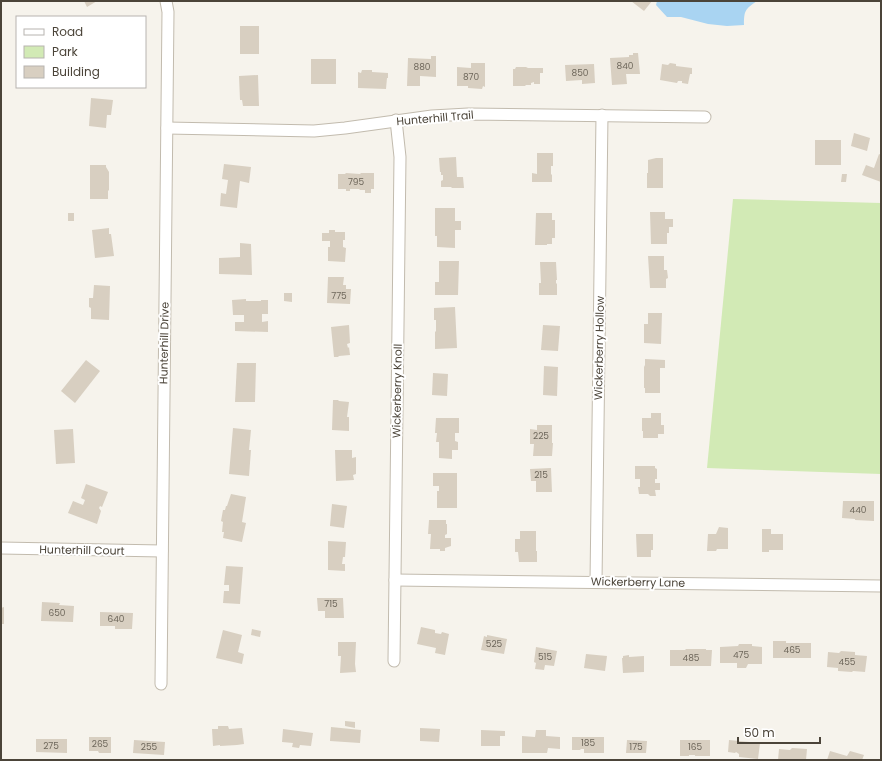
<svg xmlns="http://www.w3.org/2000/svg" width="882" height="761" viewBox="0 0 882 761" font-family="Poppins,sans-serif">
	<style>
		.green { fill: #d2eab5 }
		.water { fill: #a9d4f2 }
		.building { fill: #d8cfc1 }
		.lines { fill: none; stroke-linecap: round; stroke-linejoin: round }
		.minor-casing { stroke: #c2bbae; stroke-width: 13 }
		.minor { stroke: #fff; stroke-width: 11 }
		.labels { text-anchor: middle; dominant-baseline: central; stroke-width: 4; stroke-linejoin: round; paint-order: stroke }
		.number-label { font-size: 9px; fill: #6e675b }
		.street-label { font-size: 11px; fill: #4b4439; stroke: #fff }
	</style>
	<rect width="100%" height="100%" fill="#f6f3ec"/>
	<polygon class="green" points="733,199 881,203 881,474 707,468"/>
	<path class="water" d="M657 1H757C745 9 744 11 744 25L727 26 708 24 681 17H667L656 5Z"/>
	<g class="building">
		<polygon points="84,1 97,1 87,7"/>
		<polygon points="631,1 652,1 644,11"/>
		<rect x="240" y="26" width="19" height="28"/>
		<polygon points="633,53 638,53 640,74 626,74 627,84 612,85 610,58 629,57 629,55 633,55"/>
		<polygon points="431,56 436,56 436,77 420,76 420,86 407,86 408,58 431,59"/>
		<rect x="311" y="59" width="25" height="25"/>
		<polygon points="471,63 485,63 485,87 483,86 482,89 468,88 468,86 457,86 457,67 471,68"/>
		<polygon points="670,63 676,64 676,66 692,68 692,74 690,74 688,84 682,83 682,81 678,81 677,83 660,80 662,64 668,65"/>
		<polygon points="594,64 595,83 582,84 582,80 566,81 565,65"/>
		<polygon points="516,67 526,67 528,68 543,68 543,73 540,73 540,84 534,84 534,82 531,83 531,85 526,85 525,86 513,86 513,69 515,69"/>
		<polygon points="362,70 372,70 372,72 388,73 388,78 387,78 386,89 358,88 358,72 361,73"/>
		<polygon points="258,75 259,106 243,106 242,100 240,100 239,76"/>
		<polygon points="91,98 113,100 111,115 107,115 106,128 89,126"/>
		<polygon points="854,133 870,138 867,151 851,146"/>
		<rect x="815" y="140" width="26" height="25"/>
		<polygon points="537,153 553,153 553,166 551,166 551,174 552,175 552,182 532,182 532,173 537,174"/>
		<polygon points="879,154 881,155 881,182 862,175 866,165 874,168"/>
		<polygon points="456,157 457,177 463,177 464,188 452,188 451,187 441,187 441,181 443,180 443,175 441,175 441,172 440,172 439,158"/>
		<polygon points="656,158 663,158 663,188 647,188 647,173 648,173 648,160"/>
		<polygon points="224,164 251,167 249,183 240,181 237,208 220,206 221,193 226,194 228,180 222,179"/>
		<polygon points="90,165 106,165 106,167 109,172 109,190 108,191 108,199 90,199"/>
		<polygon points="346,173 360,174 361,173 374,173 374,189 371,189 371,193 365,193 365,190 360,190 359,189 350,189 350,191 346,191 346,189 338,189 338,174 345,174"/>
		<polygon points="842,174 847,174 846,182 841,182"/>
		<polygon points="435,208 455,208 455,221 461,221 461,230 455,230 455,248 437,247 437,236 435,236"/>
		<polygon points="650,212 665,212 665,219 673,219 673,227 669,227 669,233 667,233 667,244 651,244"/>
		<rect x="68" y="213" width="6" height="8"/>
		<polygon points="536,213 552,213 552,220 555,220 555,238 552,238 552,244 547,244 547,245 535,245"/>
		<polygon points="109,228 109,234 111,234 114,256 95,258 92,230"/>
		<polygon points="329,230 335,230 335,232 345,232 345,240 343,240 343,247 346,248 345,262 328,261 328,247 330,247 330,241 322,241 322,233 329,233"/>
		<polygon points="240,243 251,244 252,275 219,274 219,258 240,257"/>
		<polygon points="648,256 664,256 664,270 667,270 668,278 666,279 666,288 650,288"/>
		<polygon points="439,261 459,261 458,295 435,295 435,282 439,282"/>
		<polygon points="540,262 556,262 557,280 556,280 556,283 557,284 557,295 539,295 539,283 541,283"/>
		<polygon points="328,277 344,277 343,285 346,285 346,289 351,289 350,304 327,303"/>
		<polygon points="94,285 110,286 109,320 91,319 91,308 89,307 89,298 93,298"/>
		<polygon points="284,293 292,293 292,302 284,301"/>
		<polygon points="246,299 246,301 261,301 261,300 268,300 268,314 262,314 262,322 268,321 268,332 235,331 235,322 244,322 244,315 233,315 232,300"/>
		<polygon points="455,307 457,348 435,349 435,332 436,331 436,320 434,320 434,308"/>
		<polygon points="648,313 662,313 661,344 644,343 644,324 648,324"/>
		<polygon points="349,325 350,343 347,344 348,348 349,347 350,355 339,356 338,357 334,357 331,327"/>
		<polygon points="543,325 560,326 558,351 541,350"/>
		<polygon points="645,359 665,360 665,368 660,368 660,393 645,393 645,388 644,388 644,367 645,365"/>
		<polygon points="86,360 100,371 75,403 61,391"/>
		<polygon points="237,363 256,363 255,402 235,402"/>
		<polygon points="544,366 558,367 557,396 543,395"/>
		<polygon points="433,373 448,374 447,396 432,395"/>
		<polygon points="333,400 338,400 339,401 349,402 347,417 349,417 349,431 332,430"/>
		<polygon points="651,413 661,413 661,425 664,425 664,434 658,434 658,438 643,438 643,431 642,431 642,418 651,418"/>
		<polygon points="436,418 459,418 459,433 455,433 455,441 458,442 458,450 452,450 452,459 439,458 439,442 436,442 437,433 435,433"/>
		<polygon points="537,425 552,425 552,443 553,443 552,456 533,456 534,444 530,444 530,429 537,430"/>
		<polygon points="233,428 251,430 249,450 251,450 249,476 229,474"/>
		<polygon points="73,429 75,463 56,464 54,430"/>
		<polygon points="335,450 352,450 352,458 356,457 356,474 353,475 354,480 336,481"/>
		<polygon points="635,466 655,466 655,468 657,469 657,479 655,479 655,483 660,483 660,490 655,490 656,496 650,496 648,494 639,494 638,487 640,487 640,479 635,479"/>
		<polygon points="551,468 552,492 536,492 536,481 531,481 530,469"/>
		<polygon points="433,473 457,473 457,508 437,508 437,491 439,491 439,486 433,486"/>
		<polygon points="86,484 108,492 102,507 100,506 99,508 101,511 97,524 68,513 73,501 83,505 85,500 81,498"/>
		<polygon points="231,494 246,497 242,522 246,523 242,542 223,538 224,532 222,532 223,522 221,521 223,510 225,510 226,506 227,506"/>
		<polygon points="843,501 874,501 874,521 855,520 855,519 842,518"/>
		<polygon points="332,504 347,506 344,528 330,526"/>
		<polygon points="429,520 446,520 446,524 447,524 447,534 445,535 445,538 451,538 451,546 445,548 445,551 440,551 440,549 430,549 431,534 428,534"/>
		<polygon points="719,527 728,528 728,549 717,549 716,551 707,551 708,534 716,534"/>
		<polygon points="762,529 771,529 771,534 783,534 783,550 769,550 769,552 762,552"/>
		<polygon points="520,531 536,531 536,551 537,551 537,562 519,562 518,552 515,552 515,539 520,539"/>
		<polygon points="636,534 653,534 653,550 651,550 651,557 637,557"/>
		<polygon points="328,541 346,542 345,557 343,557 342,564 345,564 345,571 328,570"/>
		<polygon points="226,566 243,567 240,604 223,603 224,591 229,591 229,585 224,585"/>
		<polygon points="317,598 343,598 344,618 325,618 325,611 318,611"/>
		<polygon points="42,602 60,603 59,605 74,606 73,622 41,621"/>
		<polygon points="4,607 4,624 1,624 1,608"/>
		<polygon points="100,612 133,613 132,629 115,629 115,626 100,626"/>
		<polygon points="421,627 435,630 435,633 441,634 442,632 449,634 445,655 435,653 436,648 417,644"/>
		<polygon points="252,629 261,631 260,637 251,635"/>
		<polygon points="223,630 242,635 238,652 244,654 242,664 216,658"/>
		<polygon points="487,635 507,639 504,654 481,650 484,636 487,637"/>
		<polygon points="773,641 786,641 786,643 811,643 811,658 773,658"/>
		<polygon points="338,642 356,642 355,664 356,672 340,673 341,656 338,656"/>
		<polygon points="739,644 752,644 752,646 762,647 762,664 748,664 746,668 737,668 737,663 720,663 720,647 738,646"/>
		<polygon points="536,647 557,651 554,666 545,665 544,670 535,669 536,663 534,662"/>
		<polygon points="686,649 706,649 706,650 712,650 711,666 670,666 670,650 685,650"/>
		<polygon points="841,651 855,652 855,655 867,656 865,672 853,671 852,672 838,671 838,668 827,667 828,652 839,653"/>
		<polygon points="586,654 607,656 605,671 584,668"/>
		<polygon points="629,655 629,657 644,656 644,672 623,673 622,658 623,658 623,656"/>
		<polygon points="345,721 355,722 355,728 345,726"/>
		<polygon points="218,726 228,726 229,729 242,728 244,744 237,745 220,746 220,745 213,746 212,729 218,729"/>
		<polygon points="331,727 361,730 360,743 330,741"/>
		<polygon points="420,728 440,729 439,742 420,741"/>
		<polygon points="283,729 313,733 311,746 300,745 299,748 292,747 293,743 282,742"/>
		<polygon points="481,730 505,731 505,736 500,736 500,746 481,746"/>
		<polygon points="536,730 546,730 546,736 560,737 560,749 548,748 547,753 522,753 522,736 535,737"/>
		<polygon points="89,737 111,737 111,753 99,753 98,751 89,751"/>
		<polygon points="572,737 604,737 604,753 584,753 584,749 581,749 580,750 572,750"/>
		<polygon points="36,739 67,739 67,753 36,752"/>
		<polygon points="134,740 165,742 164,755 133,753"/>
		<polygon points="627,740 647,741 646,753 626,753"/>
		<polygon points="680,740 710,740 710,756 695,756 695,755 689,755 689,756 680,756"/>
		<polygon points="729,740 760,743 758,759 739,757 739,754 736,752 735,753 728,752"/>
		<polygon points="792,748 807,749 806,760 778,760 779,749 790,750"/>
		<polygon points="830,751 847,756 850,751 864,755 862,760 827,760"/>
	</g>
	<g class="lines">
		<defs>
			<g id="minor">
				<polyline points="167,128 314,131 345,128 432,116 468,114 705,117"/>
				<polyline points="1,548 162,551"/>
				<polyline points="395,580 881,586"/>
				<polyline points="596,582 602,115"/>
				<polyline points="394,661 400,157 396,120"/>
				<polyline points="161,684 168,12 166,1"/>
			</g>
		</defs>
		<use href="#minor" class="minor-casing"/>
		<use href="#minor" class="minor"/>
	</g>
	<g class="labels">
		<g class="number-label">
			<text x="625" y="66">840</text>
			<text x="422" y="67">880</text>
			<text x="580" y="73">850</text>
			<text x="471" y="77">870</text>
			<text x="356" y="182">795</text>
			<text x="339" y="296">775</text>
			<text x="541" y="436">225</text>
			<text x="541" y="475">215</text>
			<text x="858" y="510">440</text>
			<text x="331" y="604">715</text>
			<text x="57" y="613">650</text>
			<text x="116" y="619">640</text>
			<text x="494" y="644">525</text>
			<text x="792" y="650">465</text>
			<text x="741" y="655">475</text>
			<text x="545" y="657">515</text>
			<text x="691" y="658">485</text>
			<text x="847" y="662">455</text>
			<text x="588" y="743">185</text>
			<text x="100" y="744">265</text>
			<text x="51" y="746">275</text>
			<text x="149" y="747">255</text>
			<text x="636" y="747">175</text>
			<text x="695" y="747">165</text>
		</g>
		<g class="street-label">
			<text transform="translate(435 118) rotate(-5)">Hunterhill Trail</text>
			<text transform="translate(164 343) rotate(-89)">Hunterhill Drive</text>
			<text transform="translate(599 348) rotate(-89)">Wickerberry Hollow</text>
			<text transform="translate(397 391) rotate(-89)">Wickerberry Knoll</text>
			<text transform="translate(82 550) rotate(1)">Hunterhill Court</text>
			<text transform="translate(638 582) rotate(1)">Wickerberry Lane</text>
		</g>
	</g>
	<rect width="882" height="761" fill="none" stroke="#4b4439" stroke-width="4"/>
	<rect x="16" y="16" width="130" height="72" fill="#ffffff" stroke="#b7b4b0"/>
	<rect x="24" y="29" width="20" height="6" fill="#ffffff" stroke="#b7b4b0"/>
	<text x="52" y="36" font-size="12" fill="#4b4439">Road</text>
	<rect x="24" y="46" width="20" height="12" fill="#d2eab5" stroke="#b7b4b0"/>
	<text x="52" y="56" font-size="12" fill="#4b4439">Park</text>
	<rect x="24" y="66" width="20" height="12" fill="#d8cfc1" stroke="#b7b4b0"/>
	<text x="52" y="76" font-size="12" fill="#4b4439">Building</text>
	<path d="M738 737v6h82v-6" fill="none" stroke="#4b4439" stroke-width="2"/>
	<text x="744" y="737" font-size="12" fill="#4b4439" stroke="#ffffff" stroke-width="3" paint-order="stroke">50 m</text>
</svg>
